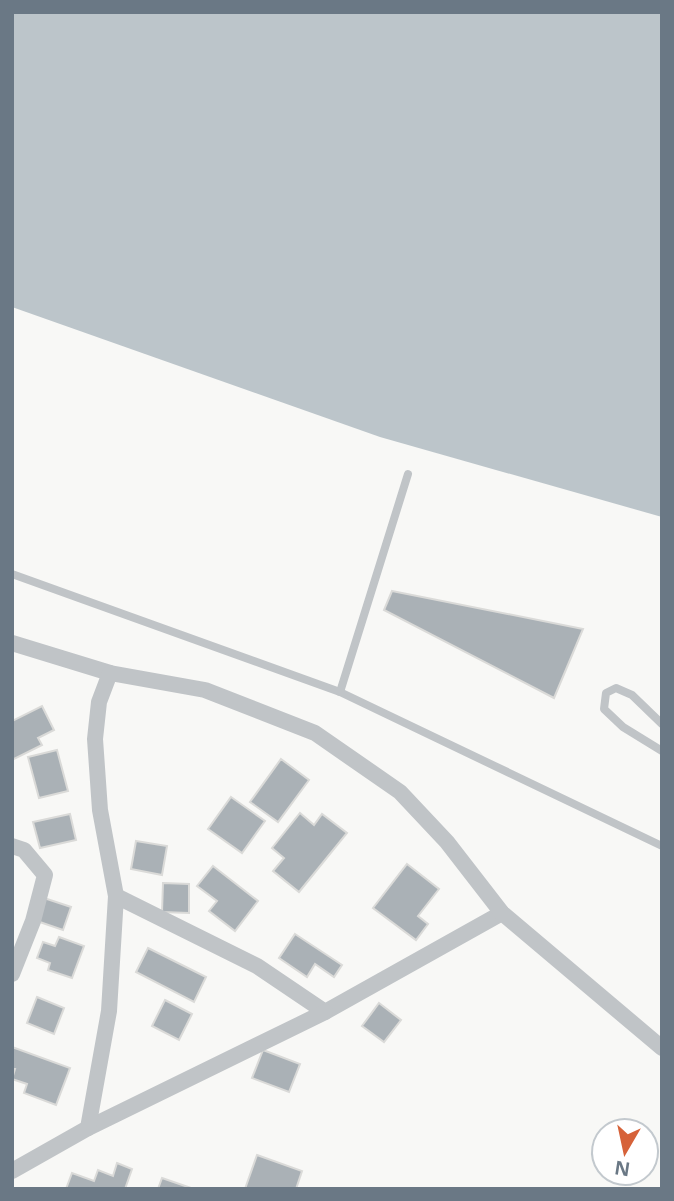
<svg xmlns="http://www.w3.org/2000/svg" width="674" height="1201" viewBox="0 0 674 1201" font-family="'Noto Sans',sans-serif">
	<style>
		.water { fill: #bcc5ca }
		.building { fill: #aab1b6; stroke: #dadad8; stroke-width: 2 }
		.lines { fill: none; stroke-linecap: round; stroke-linejoin: round }
		.lane { stroke: #c0c4c7; stroke-width: 8 }
		.street { stroke: #c0c4c7; stroke-width: 16 }
	</style>
	<rect width="100%" height="100%" fill="#f8f8f6"/>
	<polygon class="water" points="12,12 662,12 662,517 380,437 12,307"/>
	<g class="building">
		<polygon points="392,591 583,629 554,698 384,610"/>
		<polygon points="42,706 54,730 38,738 42,745 12,760 12,721"/>
		<polygon points="57,750 68,791 39,798 28,757"/>
		<polygon points="281,759 309,780 278,822 250,802"/>
		<polygon points="231,797 265,821 242,853 208,829"/>
		<polygon points="300,813 314,825 322,814 347,833 299,892 273,871 284,858 272,848"/>
		<polygon points="70,814 76,840 40,848 33,822"/>
		<polygon points="136,841 167,846 162,875 131,869"/>
		<polygon points="407,864 439,889 418,916 428,924 416,940 373,908"/>
		<polygon points="213,866 258,901 235,931 209,911 217,901 197,886"/>
		<polygon points="163,883 189,884 189,913 162,912"/>
		<polygon points="41,897 71,907 63,930 34,920"/>
		<polygon points="295,934 342,965 334,977 315,964 307,977 279,958"/>
		<polygon points="59,937 84,946 72,978 48,970 50,963 37,958 43,942 55,946"/>
		<polygon points="148,948 206,977 194,1002 136,972"/>
		<polygon points="37,997 64,1008 54,1034 27,1023"/>
		<polygon points="165,1000 192,1014 179,1040 152,1026"/>
		<polygon points="379,1003 401,1020 384,1042 362,1026"/>
		<polygon points="12,1047 70,1068 56,1105 24,1093 27,1084 12,1079 15,1069 12,1069"/>
		<polygon points="263,1050 300,1064 289,1092 252,1078"/>
		<polygon points="257,1155 302,1171 296,1189 245,1189"/>
		<polygon points="117,1163 132,1169 125,1189 66,1189 72,1173 94,1181 98,1170 113,1176"/>
		<polygon points="162,1178 191,1188 191,1189 158,1189"/>
	</g>
	<g class="lines">
		<g class="lane">
			<polyline points="12,574 340,692 662,846"/>
			<polyline points="340,692 408,474"/>
			<polyline points="662,724 632,695 616,688 606,693 604,709 623,727 662,751"/>
		</g>
		<g class="street">
			<polyline points="12,643 110,673"/>
			<polyline points="12,846 24,850 45,875 33,921 12,974"/>
			<polyline points="116,896 257,966 325,1012 502,913"/>
			<polyline points="88,1128 325,1012"/>
			<polyline points="12,1171 88,1128 109,1011 116,896 100,810 95,739 99,702 110,673 205,690 315,733 400,792 447,842 502,913 662,1048"/>
		</g>
	</g>
	<rect width="674" height="1201" fill="none" stroke="#6a7885" stroke-width="28"/>
	<g transform="translate(625 1152) rotate(189)"><circle r="33" fill="#ffffff" stroke="#c3c9ce" stroke-width="2"/>
	<path d="M0-5L12 26L0 18L-12 26Z" fill="#d66239"/>
	<text y="-10" font-size="19" font-weight="bold" text-anchor="middle" fill="#6a7885">N</text>
	</g>
</svg>
